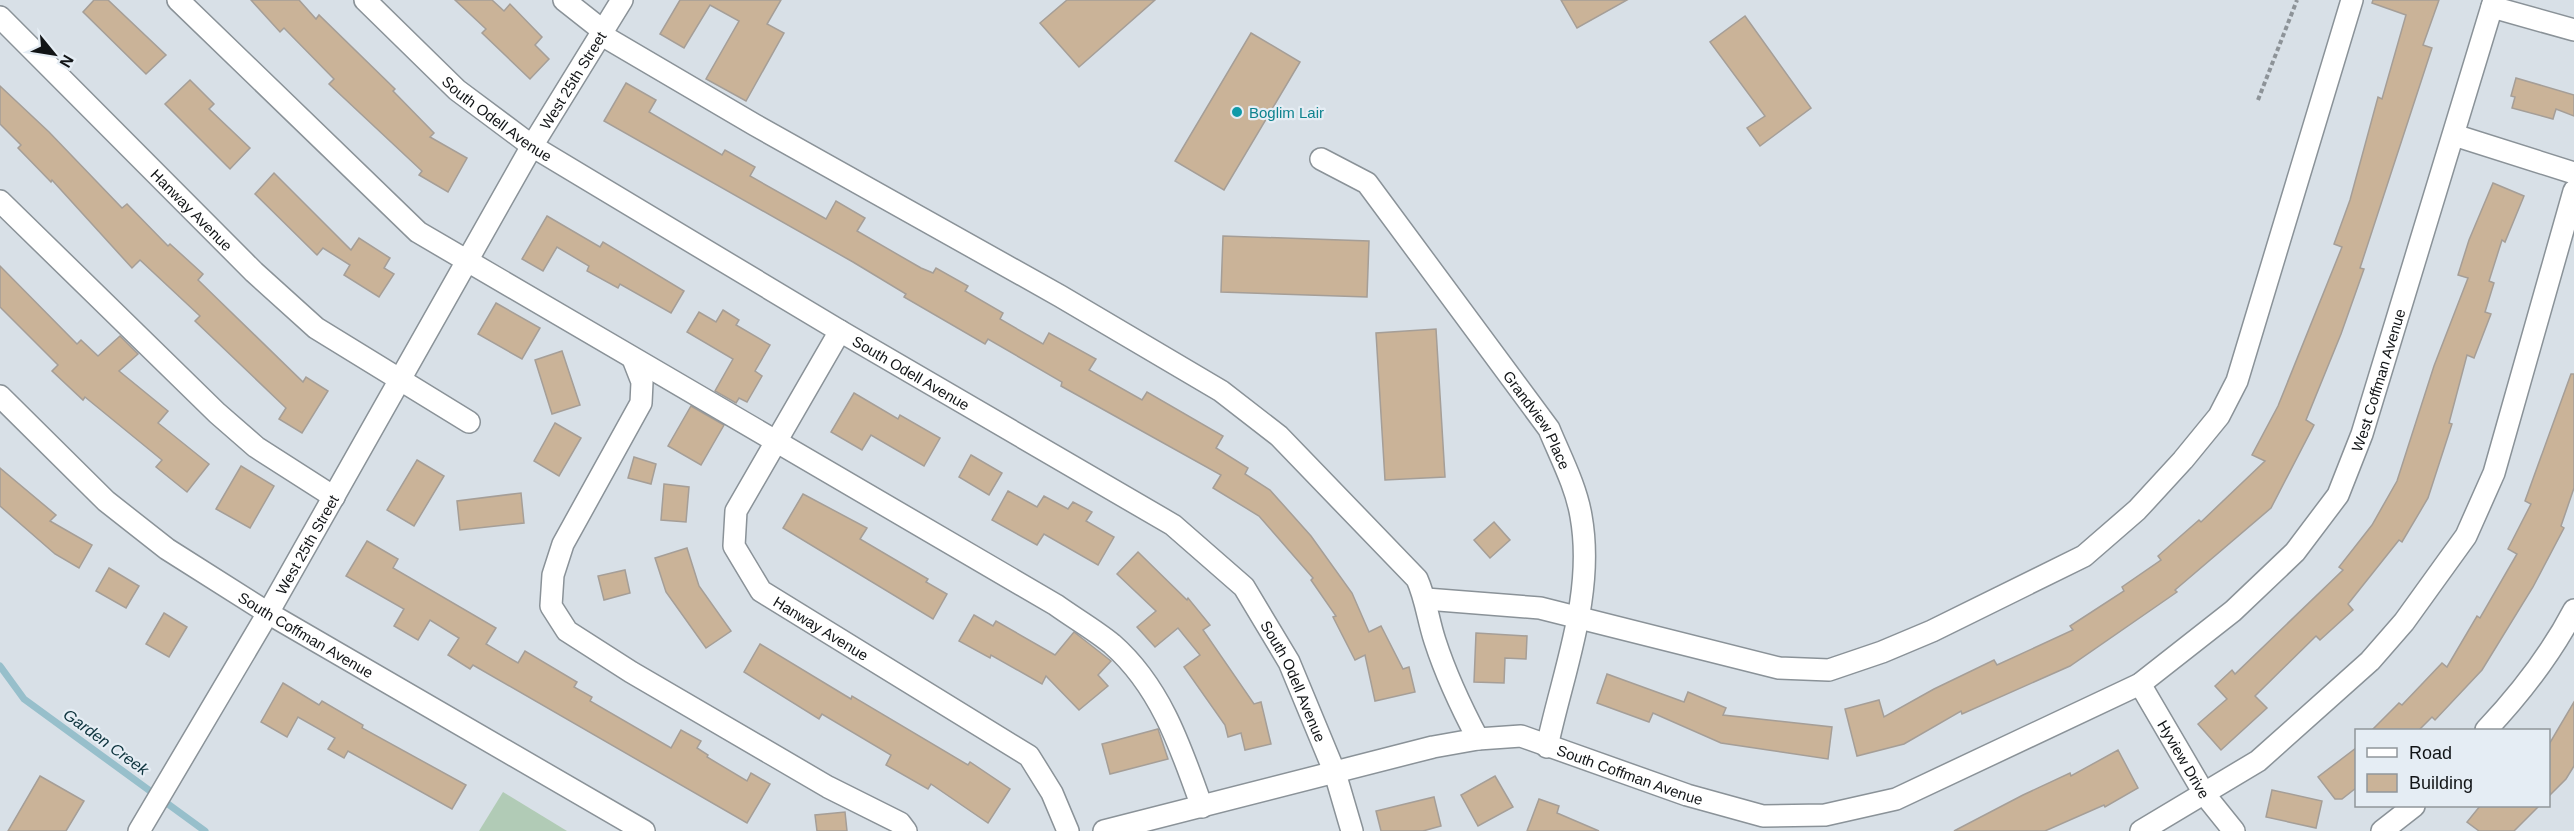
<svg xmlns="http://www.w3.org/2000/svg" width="2574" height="831" viewBox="0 0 2574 831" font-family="Helvetica,sans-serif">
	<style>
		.green { fill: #b1cbb6 }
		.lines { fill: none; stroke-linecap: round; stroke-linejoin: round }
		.stream { stroke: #97bfcb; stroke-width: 7 }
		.building { fill: #cab398; stroke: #a59e97; stroke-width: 1.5 }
		.minor-casing { stroke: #8a9298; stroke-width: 24 }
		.path { stroke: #8d9398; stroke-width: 4; stroke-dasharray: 4.5 3; stroke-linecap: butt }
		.minor { stroke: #fff; stroke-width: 21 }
		.culture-dot { fill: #0f9aa8; stroke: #e5edf4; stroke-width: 2 }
		.labels { text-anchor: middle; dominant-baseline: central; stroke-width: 4.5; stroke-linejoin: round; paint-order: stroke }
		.street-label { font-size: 15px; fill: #111416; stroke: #e5edf4 }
		.culture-label { font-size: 15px; fill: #0d838f; stroke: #e5edf4; text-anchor: start }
		.water-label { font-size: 16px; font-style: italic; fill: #0c323c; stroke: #e5edf4 }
	</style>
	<rect width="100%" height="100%" fill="#d8e0e7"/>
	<polygon class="green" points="503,792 567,831 479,831"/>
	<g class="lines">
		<polyline class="stream" points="0,666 24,699 205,831"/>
	</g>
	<g class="building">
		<polygon points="94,0 108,0 166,55 146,74 83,12"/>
		<polygon points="251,0 299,0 316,19 319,15 395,89 393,91 434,133 430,137 467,158 448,192 419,175 422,171 329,84 334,79 284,28 280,32"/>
		<polygon points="455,0 492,0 504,11 510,4 542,37 535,45 549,59 530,79 482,33 486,29"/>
		<polygon points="680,0 781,0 767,24 784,33 746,101 706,79 739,21 710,5 684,48 660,34"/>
		<polygon points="1067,0 1155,0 1079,67 1040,23"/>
		<polygon points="1561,0 1627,0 1577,28"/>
		<polygon points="2373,0 2439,0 2423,45 2432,48 2360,268 2364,269 2341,334 2306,420 2314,425 2271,508 2175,590 2177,592 2070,666 1962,714 1961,711 1904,744 1857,756 1845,709 1879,700 1884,717 1934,689 1994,660 1997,665 2073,630 2070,626 2124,591 2122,587 2161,560 2158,556 2199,520 2201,522 2265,461 2252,455 2278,406 2342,247 2334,244 2350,200 2378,97 2382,99 2406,15 2372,3"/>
		<polygon points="1745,16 1811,108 1760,146 1747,128 1765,116 1710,42"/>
		<polygon points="1251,33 1300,62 1224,190 1175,161"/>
		<polygon points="2516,78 2574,95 2574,116 2556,109 2553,119 2512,108 2515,97 2511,96"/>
		<polygon points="190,80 214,104 209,109 250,148 230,169 165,104"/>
		<polygon points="626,83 656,100 649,112 722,155 725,150 755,167 750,176 826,219 836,201 865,218 857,231 921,268 933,273 936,268 968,286 965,291 1003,313 1000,319 1043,344 1049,333 1096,359 1089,370 1142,400 1147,392 1223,436 1216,448 1248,468 1245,474 1270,490 1311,536 1352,593 1369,632 1381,626 1403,669 1409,667 1415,692 1375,701 1365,655 1355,660 1333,617 1336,616 1311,580 1313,578 1259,516 1213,488 1221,475 1061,386 1062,382 988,339 985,344 904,297 906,294 853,262 604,121"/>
		<polygon points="0,86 49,132 122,208 127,204 168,246 170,244 203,274 198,280 303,382 306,377 328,391 302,433 279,419 286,408 195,321 200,316 140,260 132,268 52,180 51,182 18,148 21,145 0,124"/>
		<polygon points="274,173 351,250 359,238 390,258 384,268 394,274 379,297 344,275 350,265 323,248 317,255 255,194"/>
		<polygon points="2493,183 2524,196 2505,242 2502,240 2489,281 2494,283 2485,312 2491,314 2474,358 2467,355 2449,423 2452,424 2428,498 2402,542 2399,540 2348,604 2353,610 2320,640 2316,636 2255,696 2267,708 2221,750 2198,724 2227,699 2215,686 2232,670 2235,674 2343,570 2339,567 2372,525 2397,481 2434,366 2468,278 2458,275 2469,240"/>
		<polygon points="547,216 600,247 603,242 684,291 671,313 620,284 618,288 587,271 589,266 557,247 543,271 522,259"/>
		<polygon points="1223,236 1369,241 1367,297 1221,292"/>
		<polygon points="0,266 77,344 81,340 98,356 120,336 138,354 119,371 168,411 158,423 209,464 187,492 156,467 162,460 85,397 83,400 52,371 58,365 0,307"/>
		<polygon points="496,303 540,328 522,359 478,334"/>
		<polygon points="723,310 739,320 736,325 770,345 755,371 762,376 747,402 739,398 736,403 715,391 733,359 687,332 699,312 716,322"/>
		<polygon points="1436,329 1445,477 1385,480 1376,333"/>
		<polygon points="562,351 580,405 552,414 535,360"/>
		<polygon points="2571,374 2574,374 2574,488 2561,526 2564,528 2533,587 2482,670 2435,720 2432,717 2419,730 2372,730 2399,703 2402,705 2442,663 2447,667 2477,616 2480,618 2517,554 2508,549 2531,504 2525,501"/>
		<polygon points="854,393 898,419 900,415 940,438 924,466 871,435 862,450 831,432"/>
		<polygon points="691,406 724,425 701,465 668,446"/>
		<polygon points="555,423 581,438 559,476 534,461"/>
		<polygon points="971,455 1002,473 989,495 959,477"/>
		<polygon points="634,457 656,464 651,484 628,478"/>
		<polygon points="417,460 444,476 414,526 387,510"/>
		<polygon points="241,466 274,486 250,528 216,509"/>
		<polygon points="0,468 56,515 50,521 92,545 79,568 55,554 0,506"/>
		<polygon points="664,484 689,487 686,522 661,520"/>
		<polygon points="1008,491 1037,507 1044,496 1068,509 1073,502 1092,512 1086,521 1114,537 1098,565 1044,534 1037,545 992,520"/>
		<polygon points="521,493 524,523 460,530 457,501"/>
		<polygon points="803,494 867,528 860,539 928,579 926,582 947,594 933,619 783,528"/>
		<polygon points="1494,522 1510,540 1490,558 1474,540"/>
		<polygon points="367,541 398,559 393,568 496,628 486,644 518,663 525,651 577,682 574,687 592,697 590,701 671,748 681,730 701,741 697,748 708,755 707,757 747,781 751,773 770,784 747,823 473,665 470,669 448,655 459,638 430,620 418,640 394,626 404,609 346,576"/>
		<polygon points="687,548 699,586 731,631 706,648 666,592 655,558"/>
		<polygon points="1138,552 1187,600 1188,598 1210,625 1203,630 1254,704 1261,702 1271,744 1245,750 1241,733 1228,737 1225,725 1184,667 1200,655 1178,628 1155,647 1137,627 1156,611 1117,574"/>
		<polygon points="109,568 139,586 126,608 96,591"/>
		<polygon points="625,570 630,593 604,600 598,576"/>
		<polygon points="164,613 187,627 169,657 146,644"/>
		<polygon points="974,615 993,626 996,621 1055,655 1074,632 1111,661 1098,675 1108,686 1079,710 1046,676 1042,684 991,655 990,658 959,641"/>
		<polygon points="1476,633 1527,636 1526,659 1505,658 1504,683 1474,682"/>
		<polygon points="760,644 851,699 852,696 968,765 970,762 1010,789 988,823 931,784 928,789 886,765 891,755 822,714 819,719 744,672"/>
		<polygon points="1607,674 1684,702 1688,692 1726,708 1723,715 1832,727 1828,759 1721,743 1653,713 1649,722 1597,703"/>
		<polygon points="283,683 319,705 322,701 363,725 362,728 466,785 452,809 348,751 344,758 328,749 335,738 298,717 287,737 261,722"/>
		<polygon points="2574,702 2574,766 2566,779 2548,797 2548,746"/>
		<polygon points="1158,729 1168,759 1110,774 1102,744"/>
		<polygon points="2356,748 2356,788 2342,799 2335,799 2318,777"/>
		<polygon points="2118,750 2138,788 2105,807 2104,805 2045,831 1954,831 2023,795 2070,773 2071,776"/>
		<polygon points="40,776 84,801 66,831 8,831"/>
		<polygon points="1495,776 1513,807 1478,826 1461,795"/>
		<polygon points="2272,790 2322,801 2316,828 2266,817"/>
		<polygon points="1434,797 1441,826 1423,831 1381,831 1376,811"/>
		<polygon points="1539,799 1559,806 1557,813 1599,831 1527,831"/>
		<polygon points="2480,806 2539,806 2514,831 2479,831 2467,822"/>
		<polygon points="845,812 847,831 817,831 815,815"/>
	</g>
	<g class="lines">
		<defs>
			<g id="minor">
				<path d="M178 0 418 232 1056 605C1074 618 1095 630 1112 644 1161 687 1181 748 1202 807"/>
				<path id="s1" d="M365 0 457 90 532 146 840 331 1173 525 1244 587 1289 662 1335 773 1352 831"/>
				<polyline points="564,0 602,30"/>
				<polyline points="2492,7 2574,30"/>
				<path id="s2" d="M0 17 254 272 316 328 469 422"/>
				<path d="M600 34 755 125 1060 296 1221 391 1279 436 1417 579C1426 599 1428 620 1435 641 1446 675 1461 707 1478 739"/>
				<polyline points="2454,135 2574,173"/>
				<path id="s3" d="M1321 159 1367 183 1549 429C1560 456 1576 486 1581 516 1595 594 1563 671 1547 747"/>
				<polyline points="0,201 217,413 256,447 334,497"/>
				<path id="s4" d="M840 331 736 511 734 546 761 591 1029 756 1052 793 1068 831"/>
				<polyline points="633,359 642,382 641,403 563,544 553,575 551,606 567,631 631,672 828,787 900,823 906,831"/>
				<path id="s5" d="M0 396 106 501 167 549 268 613 644 831"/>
				<polyline points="1426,599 1540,608 1779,668 1829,670 1882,652 1932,631 2084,556 2137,510 2183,460 2219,416 2237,381 2352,0"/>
				<path id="s6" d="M2140 684 2205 795 2234 831"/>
				<path d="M2486 730C2521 693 2550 656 2574 610"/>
				<path id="s7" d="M139 831 268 613 532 146 622 0"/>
				<path id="s8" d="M1104 831 1433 747 1478 739 1521 736 1687 795 1763 816 1825 815 1896 799 2140 684 2233 611 2295 552 2338 495 2362 434 2494 0"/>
				<polyline points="2141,831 2258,761 2370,661 2404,622 2466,536 2494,473 2574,191"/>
				<polyline points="2382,831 2414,806"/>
			</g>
		</defs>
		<use href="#minor" class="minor-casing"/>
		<polyline class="path" points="2258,100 2297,0"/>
		<use href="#minor" class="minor"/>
	</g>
	<circle class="culture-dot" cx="1237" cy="112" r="6"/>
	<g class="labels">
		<g class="street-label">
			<text stroke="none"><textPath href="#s7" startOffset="867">West 25th Street</textPath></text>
			<text stroke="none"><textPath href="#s1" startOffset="178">South Odell Avenue</textPath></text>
			<text stroke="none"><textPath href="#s2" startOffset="272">Hanway Avenue</textPath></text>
			<text stroke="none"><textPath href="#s1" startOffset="664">South Odell Avenue</textPath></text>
			<text stroke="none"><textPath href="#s8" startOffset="1485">West Coffman Avenue</textPath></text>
			<text stroke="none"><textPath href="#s3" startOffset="344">Grandview Place</textPath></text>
			<text stroke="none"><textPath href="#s7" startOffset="332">West 25th Street</textPath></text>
			<text stroke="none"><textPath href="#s4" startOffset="366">Hanway Avenue</textPath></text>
			<text stroke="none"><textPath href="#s5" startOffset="390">South Coffman Avenue</textPath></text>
			<text stroke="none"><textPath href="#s1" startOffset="1168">South Odell Avenue</textPath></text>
			<text stroke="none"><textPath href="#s6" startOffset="87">Hyview Drive</textPath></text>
			<text stroke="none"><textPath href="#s8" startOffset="544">South Coffman Avenue</textPath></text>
		</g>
		<g class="culture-label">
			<text x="1249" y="112">Boglim Lair</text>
		</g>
		<g class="water-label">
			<text transform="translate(106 742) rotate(36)">Garden Creek</text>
		</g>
	</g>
	<rect x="2355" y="729" width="195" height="78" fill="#e5edf4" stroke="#90969b" stroke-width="1.5"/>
	<rect x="2367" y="748" width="30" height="9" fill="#ffffff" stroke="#90969b" stroke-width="1.5"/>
	<text x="2409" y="759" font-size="18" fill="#111416">Road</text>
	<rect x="2367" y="774" width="30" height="18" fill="#cab398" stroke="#90969b" stroke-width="1.5"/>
	<text x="2409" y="789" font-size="18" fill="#111416">Building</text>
	<g transform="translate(54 54) rotate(120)" stroke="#e5edf4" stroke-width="4.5" paint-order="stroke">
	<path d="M0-4.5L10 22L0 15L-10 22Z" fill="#111416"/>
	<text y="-9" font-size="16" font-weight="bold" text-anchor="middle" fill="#111416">N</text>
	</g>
</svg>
